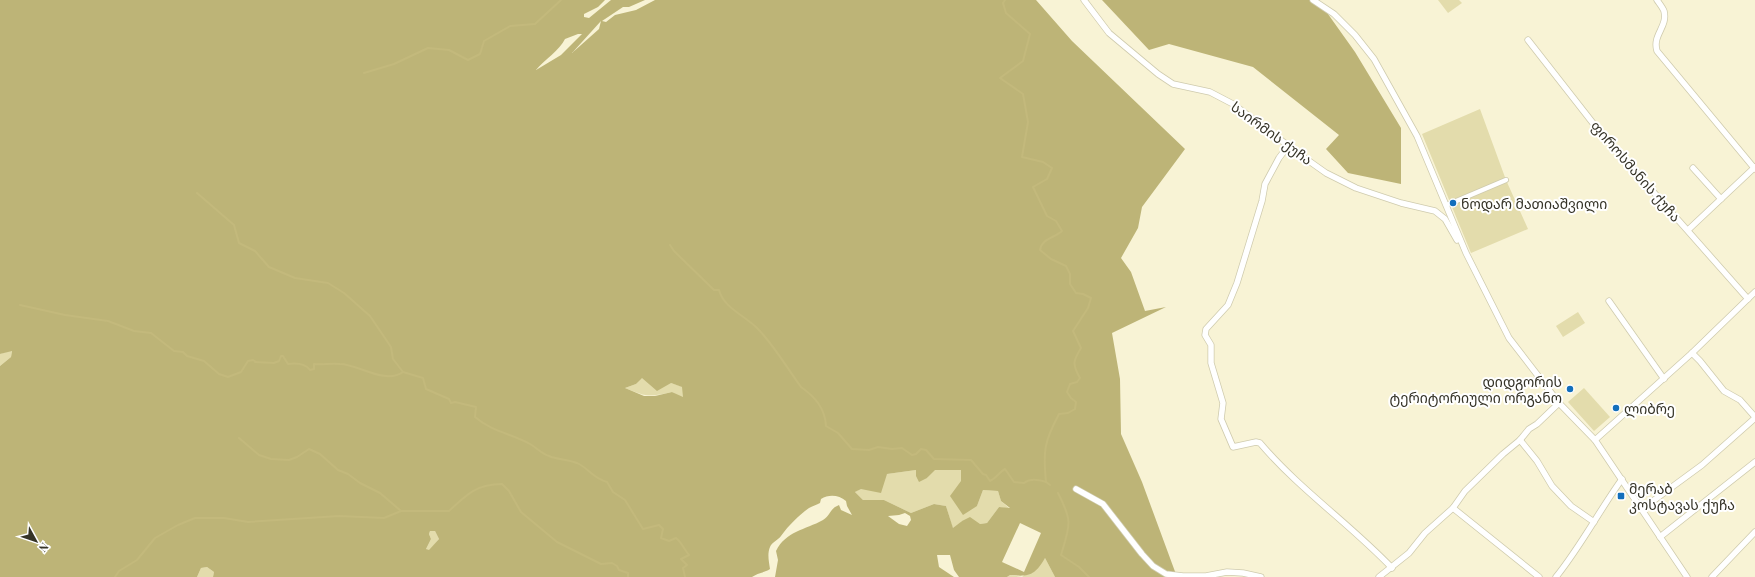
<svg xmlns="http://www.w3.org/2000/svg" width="1755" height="577" viewBox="0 0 1755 577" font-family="'Playfair Display','Noto Sans Georgian',serif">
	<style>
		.green { fill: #e3dcac }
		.forest { fill: #bdb477; fill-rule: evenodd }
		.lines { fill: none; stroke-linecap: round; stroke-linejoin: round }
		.stream { stroke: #c3b97c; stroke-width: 2 }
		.pedestrian-casing { stroke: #cfcbae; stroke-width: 6 }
		.minor-casing { stroke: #cfcbae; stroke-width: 7 }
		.pedestrian { stroke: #fff; stroke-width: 4.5 }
		.minor { stroke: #fff; stroke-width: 5.5 }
		.poi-dot { fill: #136fbc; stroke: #fff; stroke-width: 1.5 }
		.labels { text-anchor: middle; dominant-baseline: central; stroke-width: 4; stroke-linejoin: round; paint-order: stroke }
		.street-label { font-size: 14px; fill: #353327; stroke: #fff }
		.poi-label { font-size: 14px; fill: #353327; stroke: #fff; text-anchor: start }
	</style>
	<rect width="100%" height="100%" fill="#f8f3d5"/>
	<g class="green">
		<polygon points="1438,0 1459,0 1462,3 1448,13"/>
		<polygon points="1480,109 1506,180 1528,229 1471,253 1422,134"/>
		<polygon points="1578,312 1585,323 1563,337 1556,326"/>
		<polygon points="12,350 11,357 0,366 0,354"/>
		<path d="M642 377 671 383 683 387V398L672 392C650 397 646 397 625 388L636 384Z"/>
		<polygon points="1584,388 1610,417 1594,431 1568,402"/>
		<polygon points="935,469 961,470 961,481 977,506 983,490 998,491 1001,501 1010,509 999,507 987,523 980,524 962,521 953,529 946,506 934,504 911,513 884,500 863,500 855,492 887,474 916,470 927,478"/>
		<polygon points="430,531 435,531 439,539 429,551 426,549 431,539 429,534"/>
		<polygon points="1045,558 1055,577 1007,577 1010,575 1022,577"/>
		<polygon points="207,567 214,572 213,577 197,577 201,568"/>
	</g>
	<g class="forest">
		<path d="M0 0H605L598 7 584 14V17L589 18 611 0H645L629 7H623L602 21 606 22 615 15 636 10 655 0H1036L1072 41 1185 149 1142 207 1138 228 1121 258 1131 272 1145 311 1166 307 1112 333 1120 379 1121 434 1142 482 1177 577H1055L1045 558C1035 575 1030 577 1010 575L1007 577H959L954 570 950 555H937L939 567 954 577H775L778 560 776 551C786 531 805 530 823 520 831 515 829 509 839 505L841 510 852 515 847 506 846 501C839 495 829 494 821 499L820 503C817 505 812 506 809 508 798 516 789 525 781 536 778 540 772 542 770 547 767 554 769 562 770 569 764 573 757 573 752 577H213L214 572 207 567 201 568 197 577H0V366L11 357 12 351 0 354ZM601 21 599 29 572 53ZM578 34H582L561 55 536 70C544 60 560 50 565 39ZM642 378 657 391 671 383 682 387 683 397 672 392 655 396H644L625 388 636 384ZM916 470V476L919 482 927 478 935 470H961V481L950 496 963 515 977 506 983 490 998 491 1001 501 1010 508 999 507 987 523 980 524 970 517 962 521 953 528 946 506 934 504 911 513 884 500H863L855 492 861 489 881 493 887 474ZM905 513 910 516 911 520 907 526 899 524 888 516 899 515ZM1020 523 1041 533 1024 572 1002 562ZM430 531H435L439 539 429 550 426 549 431 539 429 534Z"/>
		<polygon points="1102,0 1318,0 1355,52 1401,128 1401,184 1348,173 1326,149 1339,135 1253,67 1169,44 1149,50"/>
	</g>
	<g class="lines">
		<g class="stream">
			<path d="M1005 0 1003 3 1006 13 1030 34 1023 61 1000 78 1023 94 1028 122 1022 157 1043 162 1052 168 1047 179 1033 187 1047 216 1056 221 1062 231C1055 238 1042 238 1040 250L1051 259 1066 266 1070 274V284L1076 293 1083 294 1091 298 1088 308 1073 331 1081 348C1073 361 1072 364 1080 378L1077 382 1070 384 1067 392 1071 398 1076 402 1075 409 1068 413 1059 414C1044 442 1043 451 1046 482L1050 485"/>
			<polyline points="364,73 394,64 428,48 449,50 468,60 480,54 484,41 510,26 535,24 561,0"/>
			<path d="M197 193 234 225 239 243 255 251 269 267 295 278 328 283 344 293 370 316 391 347 393 359 403 372 423 378 426 389 449 399 451 403 455 402 476 407 475 417C491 431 512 434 530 444 537 448 542 454 549 456 558 460 570 459 579 464 590 470 593 478 607 482L613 492 625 500 643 529 659 525 663 529 661 538 669 541 676 538C682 543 684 549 689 555L681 559 687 565 683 568 685 577"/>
			<path d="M670 245 674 251 714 290H719C723 307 745 316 757 328 774 345 787 368 801 387 815 397 825 408 826 426L838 433 852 449 869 450 878 447 892 449 902 448 912 455 916 454 921 449 926 450 934 459 971 460 983 474 986 475 990 481C997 478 999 472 1005 469L1014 482 1024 483C1031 478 1038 480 1046 482"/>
			<polyline points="20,305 65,315 108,321 134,331 151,333 174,351 183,352 187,356 204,361 219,374 228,377 241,372 248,361 253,360 256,362"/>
			<path d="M255 362 274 363 279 361 281 356H283L288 364C296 363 305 363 310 370L314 369V364C323 365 331 363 340 364 358 364 385 385 403 372"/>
			<path d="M239 438 259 455 271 459 289 460 297 457 309 449 320 454 338 470 348 474 360 483 380 493 401 511H449C467 494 477 484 502 484L509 491 521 512 557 542 601 564 612 563 617 566 619 570 628 573V577"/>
			<path d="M1058 493C1073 522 1070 525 1061 555L1079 567 1089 577"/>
			<polyline points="115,577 119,571 137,560 155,538 178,525 195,518 224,518 248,522 339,516 384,518 401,511"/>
		</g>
		<defs>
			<polyline id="pedestrian" points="1447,205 1506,180"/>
			<g id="minor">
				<polyline points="1084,0 1109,33 1158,74 1173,84 1210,92 1233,104 1302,156 1326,173 1356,188 1401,203 1435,211 1445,219 1457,240"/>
				<polyline points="1313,0 1334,14 1355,35 1374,59 1417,136 1466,253 1509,338 1559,403 1595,440 1687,577"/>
				<path d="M1657 0C1659 3 1663 8 1664 11 1668 27 1652 35 1657 51L1755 169"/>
				<polyline points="1528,40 1596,127 1748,299"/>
				<path d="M1288 146 1279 158 1265 184 1262 201 1237 283 1228 305 1206 329 1205 335 1211 345V363L1223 403 1221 419 1233 447 1256 442 1260 443C1299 489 1350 524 1392 568"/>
				<polyline points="1693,168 1721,199"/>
				<polyline points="1688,230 1755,167"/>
				<polyline points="1609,301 1664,379"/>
				<polyline points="1692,353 1700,361 1724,391 1740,400 1755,417"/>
				<polyline points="1520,440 1537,461 1552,486 1571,506 1594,522"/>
				<polyline points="1595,440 1692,353 1755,292"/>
				<polyline points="1076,489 1103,504 1142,554 1153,566 1166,574 1183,576 1206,576 1227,572 1243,573 1261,577"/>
				<polyline points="1453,508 1539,577"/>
				<polyline points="1642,509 1702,465 1755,418"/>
				<polyline points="1660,537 1755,462"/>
				<polyline points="1379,577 1409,553 1425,533 1453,508 1465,491 1503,454 1520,440 1529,429 1537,424 1559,403"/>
				<path d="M1556 577C1581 546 1599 511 1622 479"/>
				<polyline points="1712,577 1755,532"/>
			</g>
		</defs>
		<use href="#pedestrian" class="pedestrian-casing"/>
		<use href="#minor" class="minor-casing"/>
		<use href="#pedestrian" class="pedestrian"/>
		<use href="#minor" class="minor"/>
	</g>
	<g class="poi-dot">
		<circle cx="1453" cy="203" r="4"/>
		<circle cx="1570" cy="389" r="4"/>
		<circle cx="1616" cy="408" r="4"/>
		<rect x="1617" y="492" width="8" height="8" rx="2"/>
	</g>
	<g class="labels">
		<g class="street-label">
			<text transform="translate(1272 133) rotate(36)">საირმის ქუჩა</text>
			<text transform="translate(1636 171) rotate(49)">ფიროსმანის ქუჩა</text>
		</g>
		<g class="poi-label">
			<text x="1461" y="203">ნოდარ მათიაშვილი</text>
			<text x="1562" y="381" text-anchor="end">დიდგორის<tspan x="1562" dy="16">ტერიტორიული ორგანო</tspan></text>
			<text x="1624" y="408">ლიბრე</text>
			<text x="1629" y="488">მერაბ<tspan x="1629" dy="16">კოსტავას ქუჩა</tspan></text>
		</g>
	</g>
	<g transform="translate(36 541) rotate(130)" stroke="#ffffff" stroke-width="3" paint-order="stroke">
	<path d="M0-3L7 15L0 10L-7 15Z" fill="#353327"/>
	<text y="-6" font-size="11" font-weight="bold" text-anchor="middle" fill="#353327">N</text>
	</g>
</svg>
